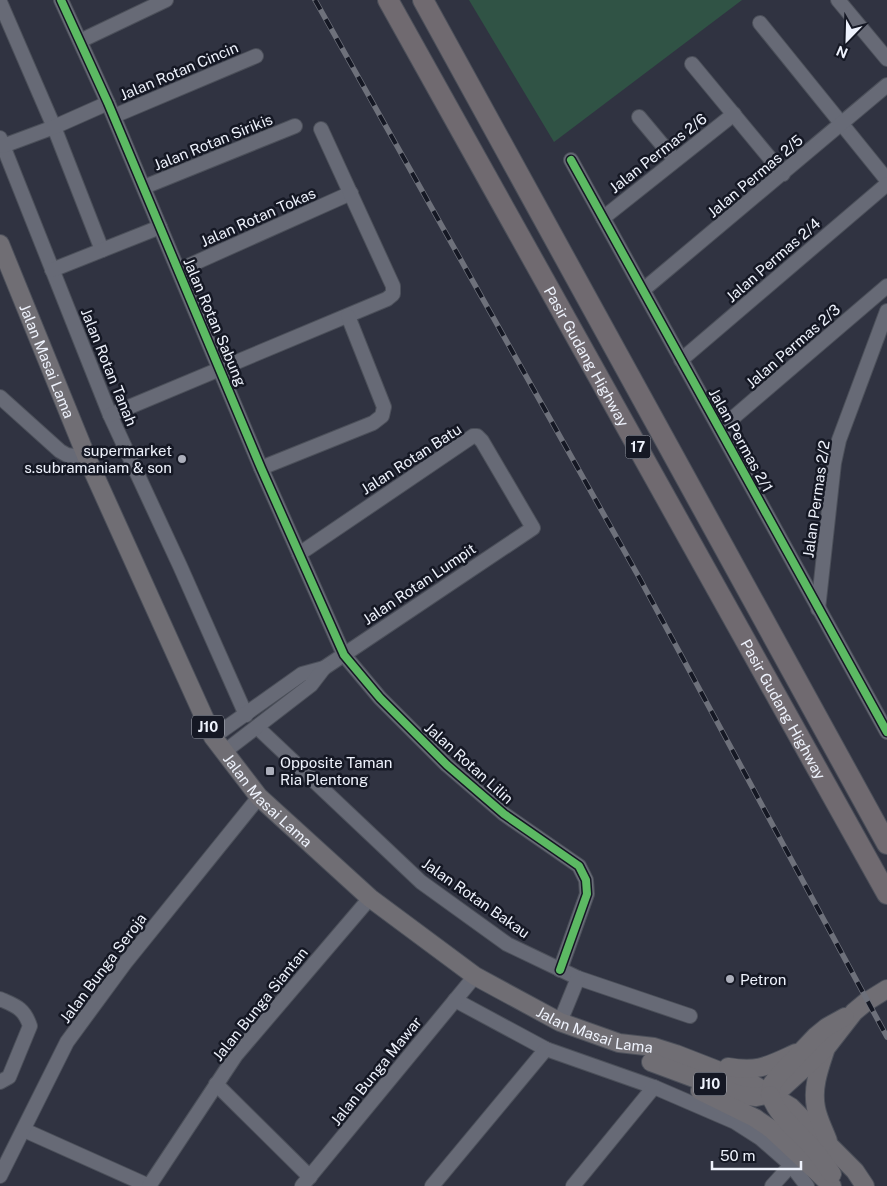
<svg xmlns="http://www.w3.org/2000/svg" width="887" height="1186" viewBox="0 0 887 1186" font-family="'Public Sans',sans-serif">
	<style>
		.green { fill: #305345 }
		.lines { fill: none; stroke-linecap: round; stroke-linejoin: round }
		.minor-casing { stroke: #4c505a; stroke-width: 16 }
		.major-casing { stroke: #4c505a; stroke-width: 20 }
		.highway-casing { stroke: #4c505a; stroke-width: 22 }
		.minor { stroke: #676a76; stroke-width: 14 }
		.major { stroke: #706e74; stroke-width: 18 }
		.highway { stroke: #706a70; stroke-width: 20 }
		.rail-casing { stroke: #6e717b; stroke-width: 5.5 }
		.rail { stroke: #151824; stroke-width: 4; stroke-dasharray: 11; stroke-linecap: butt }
		.cycleway-casing { stroke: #151824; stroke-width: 11 }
		.cycleway { stroke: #5cba63; stroke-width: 8 }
		.poi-dot { fill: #acafbb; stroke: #151824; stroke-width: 2 }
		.labels { text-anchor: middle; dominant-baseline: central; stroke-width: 5; stroke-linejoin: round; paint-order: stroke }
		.shield { fill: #151824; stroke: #adb1bb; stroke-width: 1 }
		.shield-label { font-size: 14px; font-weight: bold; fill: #eef2fc }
		.street-label { font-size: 15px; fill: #eef2fc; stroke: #151824 }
		.poi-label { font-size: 15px; fill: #eef2fc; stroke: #151824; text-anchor: start }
	</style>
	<rect width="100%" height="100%" fill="#303341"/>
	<polygon class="green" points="469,0 742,0 554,142"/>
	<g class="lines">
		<defs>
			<g id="minor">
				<polyline points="61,0 108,103 261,468 344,655 380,698 447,765 504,814 579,866 586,880 587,894 560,970"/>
				<polyline points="838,0 887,59"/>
				<polyline points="0,2 54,127 102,250"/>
				<polyline points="760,23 887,180"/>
				<polyline points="80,41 166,0"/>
				<polyline points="692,64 783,174"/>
				<polyline points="114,116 256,56"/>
				<polyline points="639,117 675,160"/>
				<polyline points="0,138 110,415 180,566 246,715"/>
				<polyline points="3,146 54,127 108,103"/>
				<polyline points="571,160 887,732"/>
				<polyline points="144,187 295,126"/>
				<polyline points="603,218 734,114"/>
				<polyline points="52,270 160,227"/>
				<polyline points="179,270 351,193"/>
				<polyline points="643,290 887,85"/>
				<polyline points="681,360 887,184"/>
				<polyline points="0,397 60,451 67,455 87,458"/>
				<polyline points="110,415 387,299 393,294 393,286 321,129"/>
				<polyline points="720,429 887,286"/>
				<polyline points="261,468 373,423 382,416 384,407 348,316"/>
				<polyline points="818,609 834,463 839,440 887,311"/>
				<polyline points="257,727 421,882 507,944 578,978 690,1016"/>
				<polyline points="213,737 302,674 324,668 533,528 482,441 477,436 473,436 299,554"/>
				<polyline points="224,752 311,685 324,668"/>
				<path d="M0 999C16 1006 24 1008 30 1026L9 1077 0 1082"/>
				<polyline points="455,1000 546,1049 654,1087 735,1122 760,1138 791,1165 807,1186"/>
				<polyline points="560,1022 578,978"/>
				<polyline points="216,1084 310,1177"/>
				<polyline points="24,1130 149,1186"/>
				<polyline points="0,1176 67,1042 125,963 259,797"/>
				<polyline points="149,1186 236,1055 370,898"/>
				<polyline points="302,1186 475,976"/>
				<polyline points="432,1186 546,1049"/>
				<polyline points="573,1186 654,1087"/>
				<polyline points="772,1186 791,1165"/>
			</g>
			<g id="major">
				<path id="s1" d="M0 244 87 458 213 737 259 797 370 898 475 976 560 1022 619 1043 654 1047 676 1054 753 1084 791 1107 855 1171 865 1186"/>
				<path d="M825 1051C819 1069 812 1088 816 1108 818 1119 824 1130 828 1141"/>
				<polyline points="651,1062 740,1095 756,1097 770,1094 781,1089 826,1048 854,1012 866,1002 887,989"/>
				<path d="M728 1067C759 1072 767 1066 796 1053"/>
				<polyline points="700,1091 755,1118 771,1129 832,1186"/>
				<polyline points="770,1094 772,1084 778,1076 816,1036 827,1027 845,1017"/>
				<path d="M770 1095C778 1116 793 1127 808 1143 817 1152 824 1163 832 1174"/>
			</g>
			<g id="highway">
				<path id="s2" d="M388 0 887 894"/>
				<polyline points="423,0 887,844"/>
			</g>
		</defs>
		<use href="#minor" class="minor-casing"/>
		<use href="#major" class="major-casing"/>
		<use href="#highway" class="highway-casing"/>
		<use href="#minor" class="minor"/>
		<use href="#major" class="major"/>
		<use href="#highway" class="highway"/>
		<defs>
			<polyline id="rail" points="315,0 640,579 887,1037"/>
		</defs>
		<use href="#rail" class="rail-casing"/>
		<use href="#rail" class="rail"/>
		<defs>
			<g id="cycleway">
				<polyline points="61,0 108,103 261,468 344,655 380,698 447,765 504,814 579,866 586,880 587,894 560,970"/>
				<polyline points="571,160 887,732"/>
			</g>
		</defs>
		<use href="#cycleway" class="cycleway-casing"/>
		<use href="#cycleway" class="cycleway"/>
	</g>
	<g class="poi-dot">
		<circle cx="182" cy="459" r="5"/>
		<rect x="265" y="766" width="10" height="10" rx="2.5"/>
		<circle cx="730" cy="979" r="5"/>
	</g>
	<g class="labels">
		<g class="shield">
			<rect x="625.5" y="435.5" width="25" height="23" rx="4"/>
			<rect x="192" y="715.5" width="32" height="23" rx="4"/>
			<rect x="694" y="1072.5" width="32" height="23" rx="4"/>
		</g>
		<g class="shield-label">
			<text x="638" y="447">17</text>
			<text x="208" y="727">J10</text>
			<text x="710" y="1084">J10</text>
		</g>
		<g class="street-label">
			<text transform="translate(179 71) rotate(-23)">Jalan Rotan Cincin</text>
			<text transform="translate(213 142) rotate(-22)">Jalan Rotan Sirikis</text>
			<text transform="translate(658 153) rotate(-38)">Jalan Permas 2/6</text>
			<text transform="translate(755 176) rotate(-40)">Jalan Permas 2/5</text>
			<text transform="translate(258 217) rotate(-24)">Jalan Rotan Tokas</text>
			<text transform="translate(773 260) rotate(-41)">Jalan Permas 2/4</text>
			<text transform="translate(215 322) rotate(67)">Jalan Rotan Sabung</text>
			<text transform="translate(793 346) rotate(-41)">Jalan Permas 2/3</text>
			<text stroke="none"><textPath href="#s2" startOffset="408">Pasir Gudang Highway</textPath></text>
			<text stroke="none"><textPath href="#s1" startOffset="126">Jalan Masai Lama</textPath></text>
			<text transform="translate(109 367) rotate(68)">Jalan Rotan Tanah</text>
			<text transform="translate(741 440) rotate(61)">Jalan Permas 2/1</text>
			<text transform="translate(411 459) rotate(-33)">Jalan Rotan Batu</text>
			<text transform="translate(816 499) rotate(-82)">Jalan Permas 2/2</text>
			<text transform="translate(419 584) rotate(-34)">Jalan Rotan Lumpit</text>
			<text stroke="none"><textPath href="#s2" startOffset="812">Pasir Gudang Highway</textPath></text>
			<text transform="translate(469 763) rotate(42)">Jalan Rotan Lilin</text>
			<text stroke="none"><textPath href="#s1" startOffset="621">Jalan Masai Lama</textPath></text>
			<text transform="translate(476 898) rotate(35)">Jalan Rotan Bakau</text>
			<text transform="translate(103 968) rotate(-53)">Jalan Bunga Seroja</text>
			<text transform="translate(260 1004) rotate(-51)">Jalan Bunga Siantan</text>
			<text stroke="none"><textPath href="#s1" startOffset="1026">Jalan Masai Lama</textPath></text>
			<text transform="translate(376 1071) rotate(-51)">Jalan Bunga Mawar</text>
		</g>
		<g class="poi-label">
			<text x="172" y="450" text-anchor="end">supermarket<tspan x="172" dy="17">s.subramaniam &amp; son</tspan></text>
			<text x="280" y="762">Opposite Taman<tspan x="280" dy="17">Ria Plentong</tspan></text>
			<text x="740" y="979">Petron</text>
		</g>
	</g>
	<g transform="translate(847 40) rotate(203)" stroke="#151824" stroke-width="4" paint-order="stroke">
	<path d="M0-4L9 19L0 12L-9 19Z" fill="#eef2fc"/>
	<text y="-8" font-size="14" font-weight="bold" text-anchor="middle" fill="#eef2fc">N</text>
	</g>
	<path d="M712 1161v8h89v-8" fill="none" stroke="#eef2fc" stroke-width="2.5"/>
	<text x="720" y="1161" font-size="15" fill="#eef2fc" stroke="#151824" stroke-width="4" paint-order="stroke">50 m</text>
</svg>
